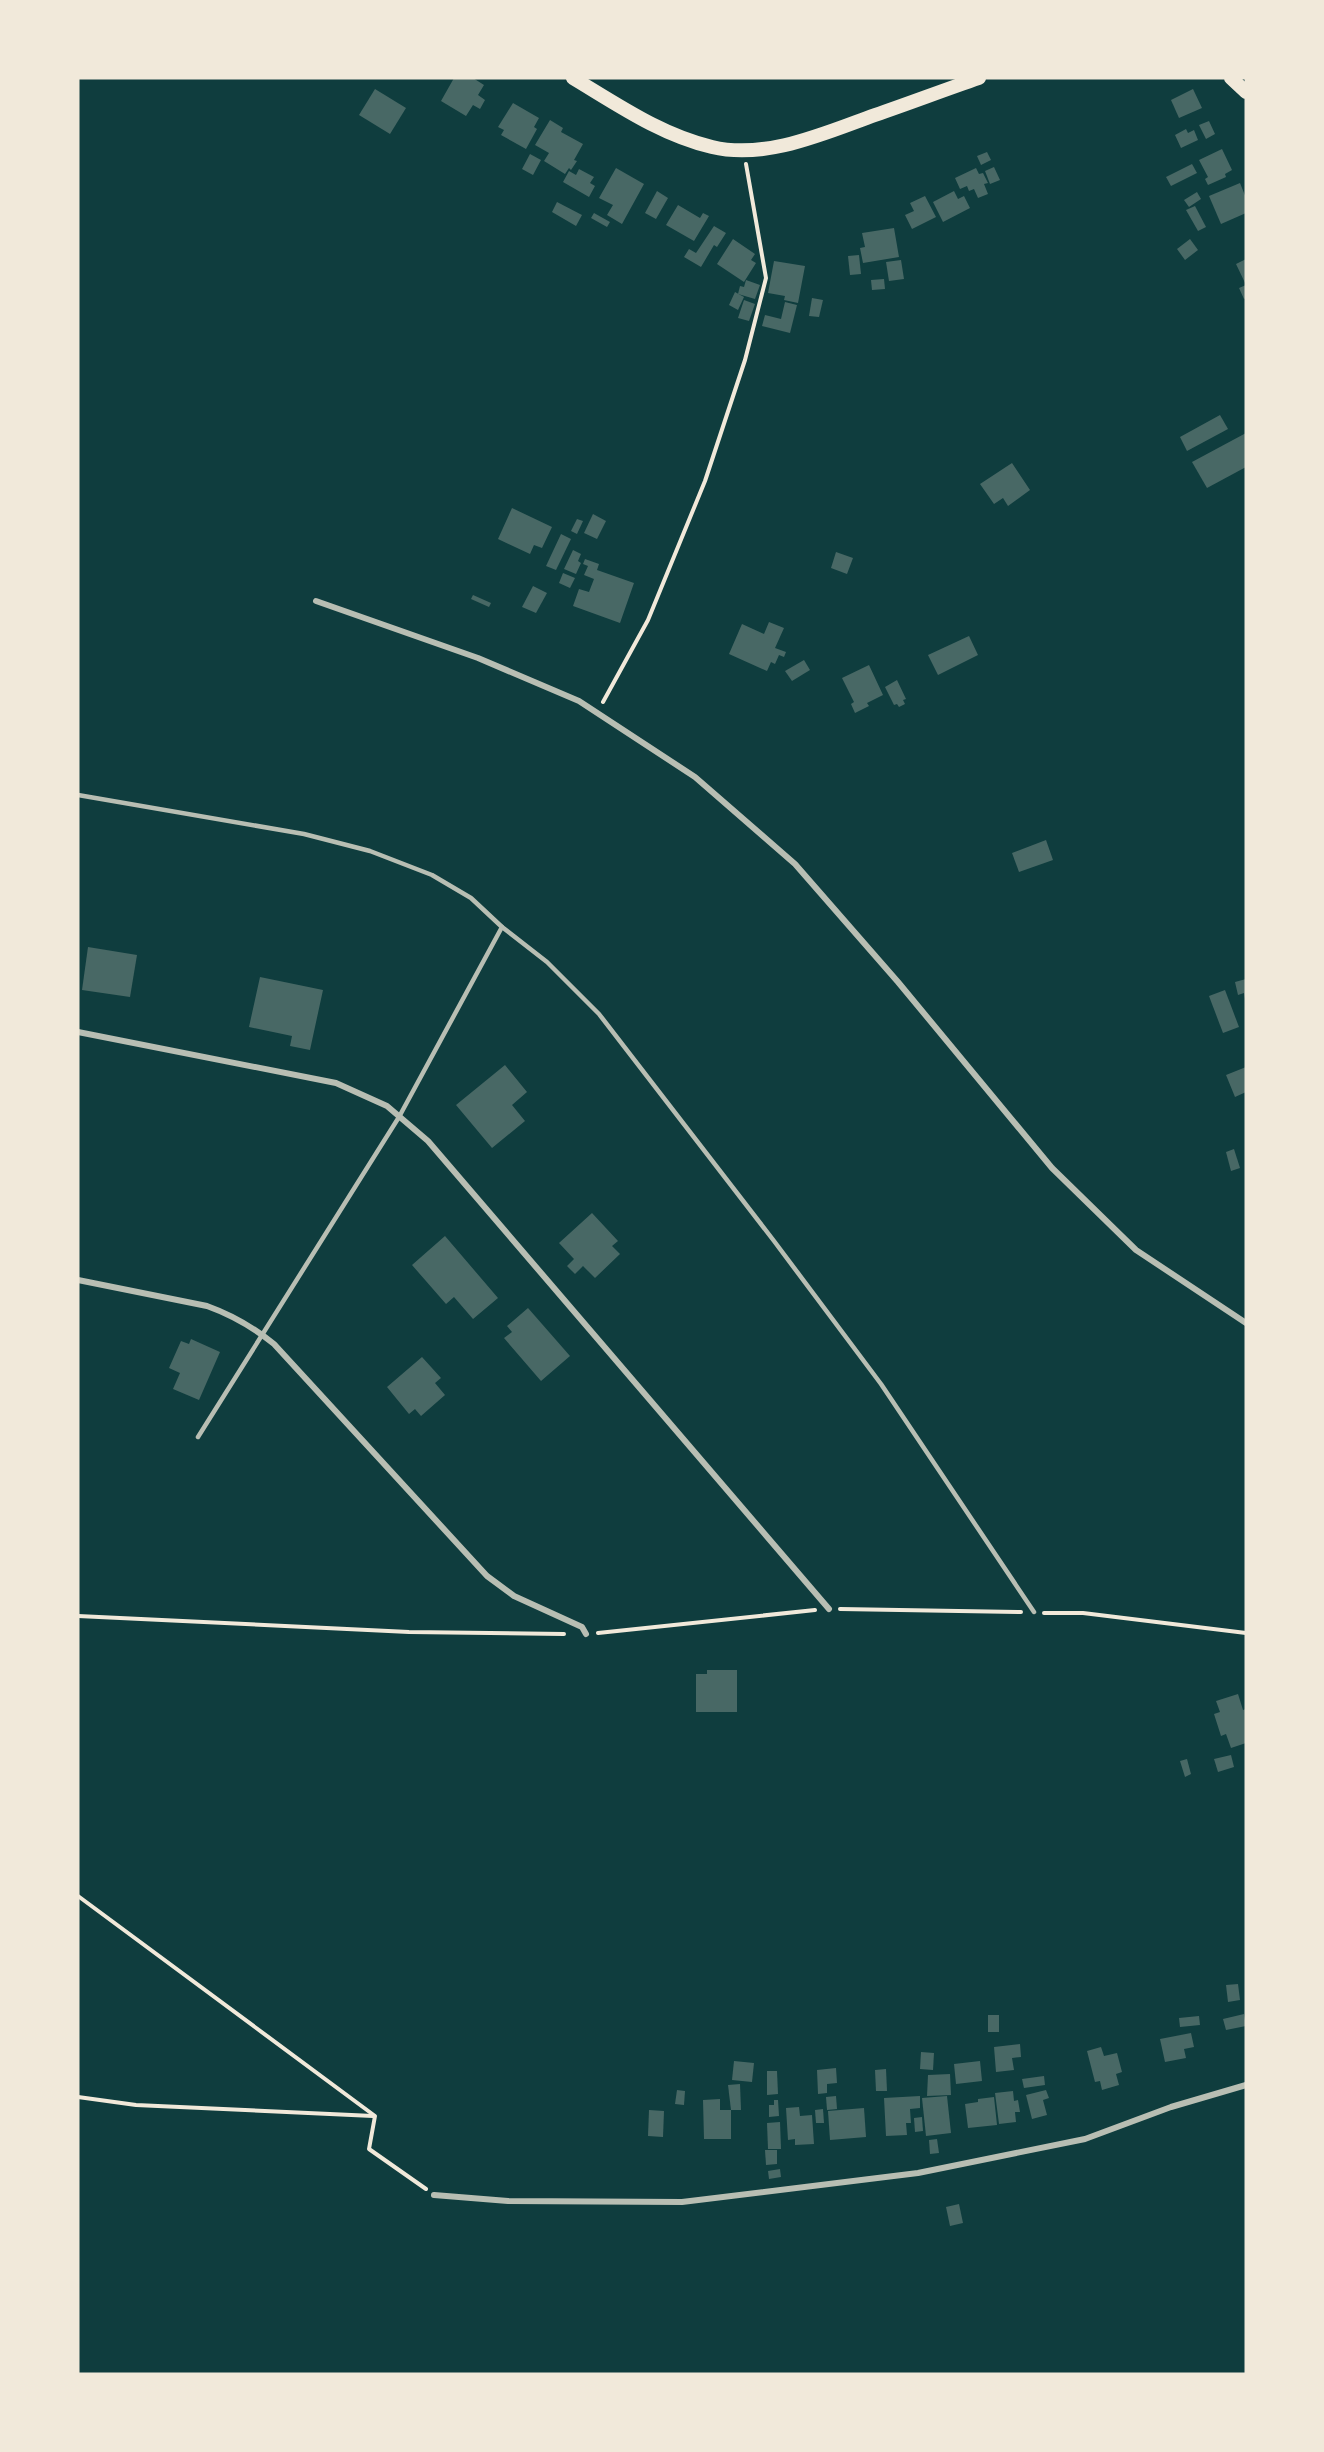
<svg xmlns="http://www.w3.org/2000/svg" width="1324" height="2452" viewBox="0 0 1324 2452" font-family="'Open Sans',sans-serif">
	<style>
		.building { fill: #486865 }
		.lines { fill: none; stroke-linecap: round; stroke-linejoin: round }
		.path { stroke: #f1e9da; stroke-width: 4 }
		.service { stroke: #b8beb3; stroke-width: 4.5 }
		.minor { stroke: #b8beb3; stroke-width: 6 }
		.primary { stroke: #f1e9da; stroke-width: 14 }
	</style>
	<rect width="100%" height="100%" fill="#0f3d3e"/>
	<g class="building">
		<polygon points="454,78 473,78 484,85 478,95 485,100 480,109 473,105 466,116 441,101"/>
		<polygon points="375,89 406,108 390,134 359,115"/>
		<polygon points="1193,89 1202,108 1179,118 1171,100"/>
		<polygon points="513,103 539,118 534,127 537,129 526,149 501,135 504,130 498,127"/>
		<polygon points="550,120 563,128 561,132 583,144 574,160 577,161 571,170 569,168 565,174 544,161 549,153 535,145"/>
		<polygon points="1209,121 1215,134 1206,139 1199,125"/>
		<polygon points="1186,129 1188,133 1194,130 1198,140 1181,148 1175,135"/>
		<polygon points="1222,149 1232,170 1225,174 1226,177 1208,185 1205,179 1208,177 1199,160"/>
		<polygon points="987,152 991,160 981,165 977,156"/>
		<polygon points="530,154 541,160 533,175 522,169"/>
		<polygon points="1192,164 1197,173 1171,186 1166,177"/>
		<polygon points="994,167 1000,180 990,184 985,171"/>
		<polygon points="616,168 644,184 622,224 607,215 613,205 599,198"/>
		<polygon points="976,168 979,174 983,173 988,183 984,184 988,194 978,198 974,189 969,191 967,186 960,189 955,178"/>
		<polygon points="579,169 594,177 590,183 595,186 589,197 563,182 569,171 576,175"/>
		<polygon points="1240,183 1246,198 1246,213 1221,224 1209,196"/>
		<polygon points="657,191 668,198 656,219 645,213"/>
		<polygon points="954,191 958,199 964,196 970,208 943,222 933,202"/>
		<polygon points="1197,192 1201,199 1189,207 1184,200"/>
		<polygon points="925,196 936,217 912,229 905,215 914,211 910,203"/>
		<polygon points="557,202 582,215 576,226 552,212"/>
		<polygon points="678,205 700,218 703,213 709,216 694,241 666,225"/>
		<polygon points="1195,206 1206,227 1198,231 1186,210"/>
		<polygon points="594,213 610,222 607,227 591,218"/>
		<polygon points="714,226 726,233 717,247 714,245 701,267 684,257 689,249 696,253"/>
		<polygon points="894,228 899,257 863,263 860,248 865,247 862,233"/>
		<polygon points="733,239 755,254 751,260 756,263 744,282 717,264"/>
		<polygon points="1190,239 1198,250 1185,260 1177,249"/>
		<polygon points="859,255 861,274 850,275 848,256"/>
		<polygon points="1246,259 1246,298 1244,299 1239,288 1246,285 1236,264"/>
		<polygon points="901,260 904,279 889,281 886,262"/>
		<polygon points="774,261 805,266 798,303 784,300 785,296 768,293"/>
		<polygon points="884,279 885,289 872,290 871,280"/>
		<polygon points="746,280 760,285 755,299 738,294 740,286 744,287"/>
		<polygon points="735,292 744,297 738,310 729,305"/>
		<polygon points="812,298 823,300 819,317 809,316"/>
		<polygon points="744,300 755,304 749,321 738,318"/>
		<polygon points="785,302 797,305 790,333 762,326 765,315 781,319"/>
		<polygon points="1220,415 1228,429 1187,451 1180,437"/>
		<polygon points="1246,433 1246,467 1207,488 1192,462"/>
		<polygon points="1012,463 1030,490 1008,506 1003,498 994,504 980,484"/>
		<polygon points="512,508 552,527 542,548 534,545 530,554 498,539"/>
		<polygon points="593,514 606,521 597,539 584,533"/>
		<polygon points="577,519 583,521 577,534 571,531"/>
		<polygon points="561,534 571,539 556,570 546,566"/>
		<polygon points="573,550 581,554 578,561 581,563 576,574 564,569"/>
		<polygon points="836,552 853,558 847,574 831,568"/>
		<polygon points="585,559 599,564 597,570 634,583 620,623 573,606 579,589 589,592 594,579 584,575 588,566 583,564"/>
		<polygon points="563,573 575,578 570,588 559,583"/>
		<polygon points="533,586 547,593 536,613 522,607"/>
		<polygon points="473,595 491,603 489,607 471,599"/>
		<polygon points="769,622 784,628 775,648 786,652 784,657 779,655 775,664 771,662 767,671 729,654 742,624 764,634"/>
		<polygon points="969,636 978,655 938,675 928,655"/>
		<polygon points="804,660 810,670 792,681 785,671"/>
		<polygon points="869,665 883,695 867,703 869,706 855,713 851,704 854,702 842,678"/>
		<polygon points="897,680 906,699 903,700 905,704 899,707 897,704 894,705 885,687"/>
		<polygon points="1046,840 1053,860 1019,872 1012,853"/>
		<polygon points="88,947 137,955 130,997 82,990"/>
		<polygon points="260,977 323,990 310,1050 290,1046 292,1036 249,1027"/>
		<polygon points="1246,979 1246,999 1245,999 1244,993 1238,995 1235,982"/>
		<polygon points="1225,990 1239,1027 1223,1033 1209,996"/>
		<polygon points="505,1065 527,1092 512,1105 525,1121 492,1148 456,1105"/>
		<polygon points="1246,1067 1246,1092 1235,1097 1226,1075"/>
		<polygon points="1234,1149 1240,1168 1231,1171 1226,1152"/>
		<polygon points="592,1213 618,1241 612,1246 620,1254 595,1278 583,1266 575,1274 567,1266 574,1259 559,1243"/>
		<polygon points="445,1236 498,1298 473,1319 454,1297 446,1304 412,1265"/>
		<polygon points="528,1308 570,1356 541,1381 504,1338 512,1332 507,1326"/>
		<polygon points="191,1339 220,1352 199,1400 173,1389 180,1373 169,1368 181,1341 189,1344"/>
		<polygon points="422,1357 441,1378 435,1383 445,1395 421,1416 415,1409 409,1414 387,1387"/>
		<polygon points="707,1670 737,1670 737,1712 696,1712 696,1674 707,1674"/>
		<polygon points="1238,1694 1243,1710 1246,1709 1246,1743 1231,1748 1226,1734 1221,1736 1214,1714 1220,1712 1216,1701"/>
		<polygon points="1231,1755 1234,1767 1218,1772 1214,1759"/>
		<polygon points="1187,1759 1191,1774 1185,1777 1180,1761"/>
		<polygon points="1238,1984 1240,2000 1228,2002 1226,1985"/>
		<polygon points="1244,2014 1246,2026 1226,2030 1223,2019"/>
		<rect x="988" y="2015" width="11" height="17"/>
		<polygon points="1199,2016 1200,2025 1180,2027 1179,2018"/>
		<polygon points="1191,2033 1194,2047 1184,2049 1186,2058 1165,2062 1160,2039"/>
		<polygon points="1020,2044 1021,2057 1012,2058 1014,2070 996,2072 994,2047"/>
		<polygon points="1101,2047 1104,2056 1117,2053 1122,2072 1116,2074 1119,2085 1102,2090 1100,2081 1095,2082 1087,2051"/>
		<polygon points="921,2052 934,2053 933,2070 920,2069"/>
		<polygon points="734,2061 754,2063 752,2082 732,2080"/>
		<polygon points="980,2061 982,2081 956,2084 954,2064"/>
		<polygon points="836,2068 837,2083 827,2084 827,2093 818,2094 817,2070"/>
		<polygon points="886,2069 887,2091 876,2091 875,2070"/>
		<polygon points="767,2071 777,2071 778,2094 767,2095"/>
		<polygon points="950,2074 951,2095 927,2096 928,2075"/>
		<polygon points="1044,2076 1045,2085 1024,2088 1022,2079"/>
		<polygon points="740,2084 741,2110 731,2110 728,2085"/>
		<polygon points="677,2090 685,2091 684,2105 675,2104"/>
		<polygon points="1046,2090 1049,2098 1043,2100 1047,2115 1032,2119 1026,2095"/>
		<polygon points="1013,2091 1014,2101 1018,2100 1020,2112 1015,2112 1016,2122 999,2124 995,2093"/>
		<polygon points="836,2096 837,2109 827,2110 826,2097"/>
		<polygon points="920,2096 920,2108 910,2109 911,2123 906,2123 907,2135 886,2136 884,2098"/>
		<polygon points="947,2096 951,2133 926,2136 922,2098"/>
		<polygon points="994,2097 997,2125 968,2128 965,2104 978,2102 978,2099"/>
		<polygon points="720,2099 720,2110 731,2110 731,2139 704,2139 703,2100"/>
		<polygon points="774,2100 778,2100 779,2116 769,2117 769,2105 774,2105"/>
		<polygon points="799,2107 800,2116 812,2115 814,2144 795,2145 795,2139 788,2140 786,2108"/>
		<polygon points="864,2108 866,2137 830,2140 828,2111"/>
		<polygon points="823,2109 824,2123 816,2123 815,2110"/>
		<polygon points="649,2110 664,2111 663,2137 648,2136"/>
		<polygon points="922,2117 923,2131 915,2132 914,2118"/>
		<polygon points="780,2122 781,2149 768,2149 767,2123"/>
		<polygon points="937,2139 939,2153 930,2154 929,2140"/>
		<polygon points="765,2150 777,2150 777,2164 766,2165"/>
		<polygon points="780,2169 781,2177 769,2179 768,2171"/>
		<polygon points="959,2204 963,2223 950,2226 946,2207"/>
	</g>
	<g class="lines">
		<g class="path">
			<polyline points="603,702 648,620 705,481 745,360 766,278 746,164"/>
			<polyline points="840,1609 1021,1612"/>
			<polyline points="1044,1613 1083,1613 1246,1633"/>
			<polyline points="78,1616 409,1632 564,1634"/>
			<polyline points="598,1633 815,1610"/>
			<polyline points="78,1896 375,2116 369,2149 426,2189"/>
			<polyline points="78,2097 136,2105 373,2116"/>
		</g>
		<g class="service">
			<polyline points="78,795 304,834 370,851 432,875 471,898 502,927 399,1117 198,1437"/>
			<polyline points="502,927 547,962 599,1014 774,1241 881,1384 1034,1612"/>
		</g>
		<g class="minor">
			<polyline points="316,601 478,658 579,701 695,777 795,864 898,982 1052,1168 1136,1250 1246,1323"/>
			<polyline points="78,1032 336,1083 387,1106 428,1141 829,1609"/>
			<path d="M78 1280 207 1306C232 1315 253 1327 274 1344L487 1576 514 1596 582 1627 586 1634"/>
			<polyline points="434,2195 508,2201 682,2202 918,2173 1085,2139 1171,2107 1246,2085"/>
		</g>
		<g class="primary">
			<path d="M573 78C618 105 661 135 712 147 766 160 825 133 875 115 910 103 944 90 979 78"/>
			<polyline points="1231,78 1246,92"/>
		</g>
	</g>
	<rect width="1324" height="2452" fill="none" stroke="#f1e9da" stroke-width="159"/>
</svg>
